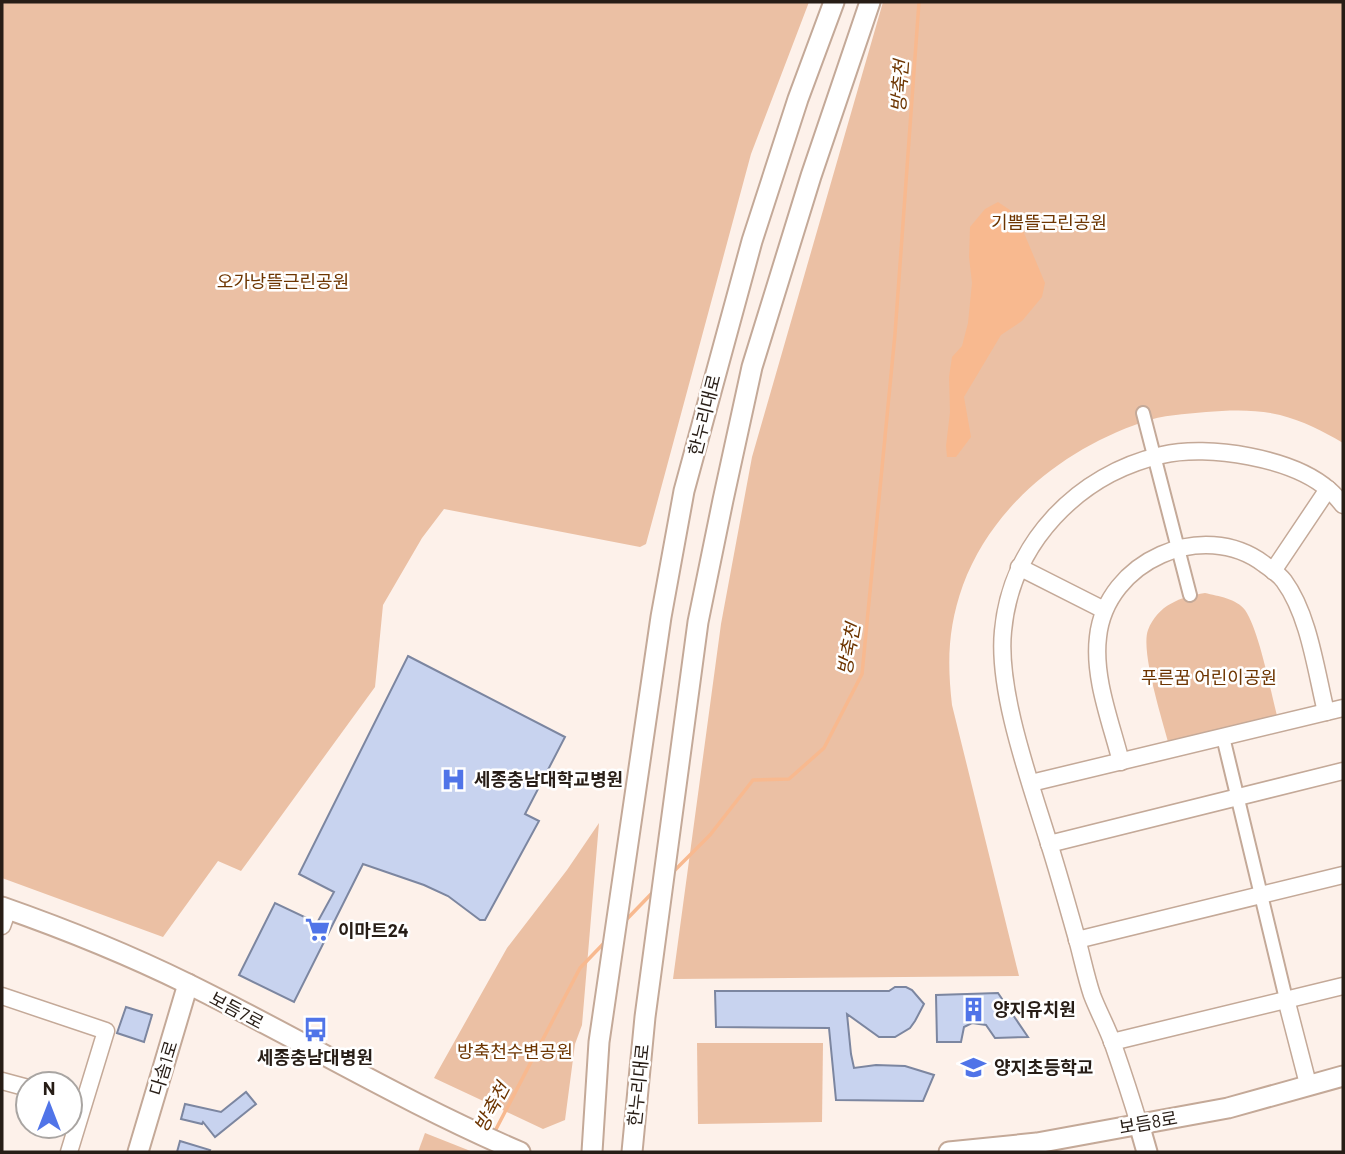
<svg xmlns="http://www.w3.org/2000/svg" width="1345" height="1154" viewBox="0 0 1345 1154" font-family="Barlow,'Noto Sans KR',sans-serif">
	<style>
		.green { fill: #ebc0a4 }
		.water { fill: #f8b98f }
		.lines { fill: none; stroke-linecap: round; stroke-linejoin: round }
		.stream { stroke: #f8b98f; stroke-width: 3.5 }
		.building { fill: #c8d3ef; stroke: #7c86a0; stroke-width: 2 }
		.pedestrian-casing { stroke: #c4a998; stroke-width: 16 }
		.minor-casing { stroke: #c4a998; stroke-width: 19 }
		.tertiary-casing { stroke: #c4a998; stroke-width: 23 }
		.pedestrian { stroke: #fff; stroke-width: 12 }
		.minor { stroke: #fff; stroke-width: 16 }
		.tertiary { stroke: #fff; stroke-width: 19 }
		.labels { text-anchor: middle; dominant-baseline: central; stroke-width: 5; stroke-linejoin: round; paint-order: stroke }
		.park-label { font-size: 18px; fill: #6d3501; stroke: #fff }
		.street-label { font-size: 18px; fill: #271d16; stroke: #fff }
		.poi-label { font-size: 18px; font-weight: bold; fill: #271d16; stroke: #fff; text-anchor: start }
		.water-label { font-size: 19px; font-style: italic; fill: #6d3501; stroke: #fff }
	</style>
	<rect width="100%" height="100%" fill="#fdf1ea"/>
	<g class="green">
		<polygon points="2,2 809,2 751,154 646,544 640,547 444,509 422,538 383,605 375,687 241,871 218,861 163,937 2,878"/>
		<path d="M883 2H1343V443C1323 431 1303 421 1280 415 1256 409 1230 410 1206 412 1185 414 1162 415 1143 422 1064 449 993 505 963 585 948 627 947 661 952 705L1019 976 673 979 721 624 752 457Z"/>
		<path d="M1205 593C1218 596 1237 599 1245 610 1260 632 1271 695 1279 723L1170 749C1164 725 1140 652 1148 630 1158 605 1180 597 1205 593Z"/>
		<polygon points="599,823 582,1025 575,1044 565,1120 543,1129 434,1078 507,948 567,870"/>
		<polygon points="697,1043 823,1043 822,1122 698,1124"/>
		<polygon points="425,1133 473,1152 418,1152"/>
	</g>
	<polygon class="water" points="998,202 1016,214 1045,283 1042,297 1022,321 1001,335 964,397 971,437 956,457 947,457 946,446 950,412 949,377 952,357 962,346 968,323 972,283 969,257 970,227 985,209"/>
	<g class="lines">
		<g class="stream">
			<polyline points="672,873 710,835 753,780 789,779 824,748 862,674 895,334 919,2"/>
			<polyline points="626,920 654,891"/>
			<polyline points="494,1133 580,968 606,941"/>
		</g>
	</g>
	<g class="building">
		<polygon points="408,656 565,737 525,814 539,821 485,920 480,920 448,896 424,885 363,864 294,1002 239,975 275,903 317,923 334,892 299,874"/>
		<polygon points="895,987 906,987 912,990 924,1004 915,1021 910,1028 895,1037 879,1037 847,1014 851,1054 854,1068 876,1065 905,1066 934,1075 923,1101 836,1100 829,1028 716,1027 715,991 889,991"/>
		<polygon points="998,993 1028,1037 995,1038 986,1025 972,1023 964,1027 961,1042 937,1042 936,995"/>
		<polygon points="126,1007 152,1015 144,1042 117,1033"/>
		<polygon points="246,1092 256,1104 215,1137 203,1122 202,1124 181,1119 185,1104 221,1112"/>
		<polygon points="180,1141 210,1150 209,1152 177,1152"/>
	</g>
	<g class="lines">
		<defs>
			<g id="pedestrian">
				<polyline points="1143,413 1190,595"/>
				<polyline points="1223,737 1286,999"/>
			</g>
			<g id="minor">
				<polyline points="1019,567 1104,610"/>
				<polyline points="1273,571 1328,489"/>
				<path d="M1121 762C1111 722 1093 678 1098 637 1106 561 1203 518 1264 564 1271 569 1279 574 1284 581 1309 615 1316 671 1326 712"/>
				<polyline points="1031,783 1343,708"/>
				<polyline points="1049,844 1343,771"/>
				<polyline points="2,926 8,909"/>
				<polyline points="1077,940 1343,875"/>
				<polyline points="2,996 106,1031 69,1152"/>
				<polyline points="1286,999 1308,1084"/>
				<polyline points="1112,1042 1343,986"/>
				<polyline points="2,1081 28,1088"/>
				<path d="M1139 1124C1131 1097 1122 1070 1113 1044 1107 1027 1098 1011 1092 995 1086 977 1082 957 1077 939 1067 904 1058 871 1047 837 1029 779 997 690 1003 631 1011 543 1078 474 1162 455 1208 444 1293 458 1329 490 1334 494 1339 500 1343 505"/>
			</g>
			<g id="tertiary">
				<path d="M2 907C62 928 131 956 188 984 300 1039 405 1103 520 1152"/>
				<polyline points="1139,1124 1147,1152"/>
				<polyline points="138,1152 188,984"/>
				<polyline points="592,1152 599,1042 661,617 684,491 752,241 798,99 834,2"/>
				<polyline points="632,1152 645,1017 698,622 723,500 752,367 811,176 870,2"/>
				<polyline points="949,1152 1037,1143 1228,1108 1343,1076"/>
			</g>
		</defs>
		<use href="#pedestrian" class="pedestrian-casing"/>
		<use href="#minor" class="minor-casing"/>
		<use href="#tertiary" class="tertiary-casing"/>
		<use href="#pedestrian" class="pedestrian"/>
		<use href="#minor" class="minor"/>
		<use href="#tertiary" class="tertiary"/>
	</g>
	<defs>
		<symbol id="hospital-bare" viewBox="-9 -9 18 18"><path d="M-5-5h3v3.5h4V-5h3V5h-3V1.5h-4V5h-3Z" fill="#5074e8" stroke="#fff" stroke-width="2.5" paint-order="stroke"/></symbol>
		<symbol id="supermarket-bare" viewBox="-9 -9 18 18"><path d="M-6-5.5h2.5l.6 2H6L4.5 2H-2.5L-4.4-4H-6ZM-1.5 3.2a1.3 1.3 0 1 0 .1 0ZM3 3.2a1.3 1.3 0 1 0 .1 0Z" fill="#5074e8" stroke="#fff" stroke-width="2.5" paint-order="stroke"/></symbol>
		<symbol id="building-bare" viewBox="-9 -9 18 18"><path d="M-4-6H4V6H1V3H-1V6H-4ZM-2.5-4.3h1.7v1.8h-1.7ZM.8-4.3h1.7v1.8H.8ZM-2.5-1h1.7V.8h-1.7ZM.8-1h1.7V.8H.8Z" fill="#5074e8" stroke="#fff" stroke-width="2.5" paint-order="stroke"/></symbol>
		<symbol id="bus-bare" viewBox="-9 -9 18 18"><path d="M-5-6H5V4H4V6H2V4H-2V6H-4V4H-5ZM-3.5-4V0h7V-4ZM-3.5 1.2v1.5H-2V1.2ZM2 1.2v1.5H3.5V1.2Z" fill="#5074e8" stroke="#fff" stroke-width="2.5" paint-order="stroke"/></symbol>
		<symbol id="school-bare" viewBox="-9 -9 18 18"><path d="M0-5L7-2L0 1L-7-2ZM-4 1L0 2.5L4 1V4Q0 6-4 4Z" fill="#5074e8" stroke="#fff" stroke-width="2.5" paint-order="stroke"/></symbol>
	</defs>
	<g fill-rule="evenodd">
		<use href="#hospital-bare" x="436" y="762" width="35" height="35"/>
		<use href="#supermarket-bare" x="300" y="912" width="35" height="35"/>
		<use href="#building-bare" x="956" y="992" width="35" height="35"/>
		<use href="#bus-bare" x="298" y="1012" width="35" height="35"/>
		<use href="#school-bare" x="956" y="1050" width="35" height="35"/>
	</g>
	<g class="labels">
		<g class="park-label">
			<text x="1049" y="222">기쁨뜰근린공원</text>
			<text x="283" y="281">오가낭뜰근린공원</text>
			<text x="1209" y="677">푸른꿈 어린이공원</text>
			<text x="515" y="1051">방축천수변공원</text>
		</g>
		<g class="street-label">
			<text transform="translate(704 415) rotate(-76)">한누리대로</text>
			<text transform="translate(237 1010) rotate(28)">보듬7로</text>
			<text transform="translate(163 1068) rotate(-73)">다솜1로</text>
			<text transform="translate(638 1085) rotate(-84)">한누리대로</text>
			<text transform="translate(1148 1122) rotate(-10)">보듬8로</text>
		</g>
		<g class="poi-label">
			<text x="474" y="779">세종충남대학교병원</text>
			<text x="338" y="930">이마트24</text>
			<text x="993" y="1009">양지유치원</text>
			<text x="315" y="1057" text-anchor="middle">세종충남대병원</text>
			<text x="994" y="1067">양지초등학교</text>
		</g>
		<g class="water-label">
			<text transform="translate(899 86) rotate(-86)">방축천</text>
			<text transform="translate(848 649) rotate(-80)">방축천</text>
			<text transform="translate(491 1107) rotate(-62)">방축천</text>
		</g>
	</g>
	<rect width="1345" height="1154" fill="none" stroke="#271d16" stroke-width="7"/>
	<g transform="translate(49 1105)"><circle r="33" fill="#ffffff" stroke="#a9a5a2" stroke-width="2"/>
	<path d="M0-5L12 26L0 18L-12 26Z" fill="#5074e8"/>
	<text y="-10" font-size="19" font-weight="bold" text-anchor="middle" fill="#271d16">N</text>
	</g>
</svg>
